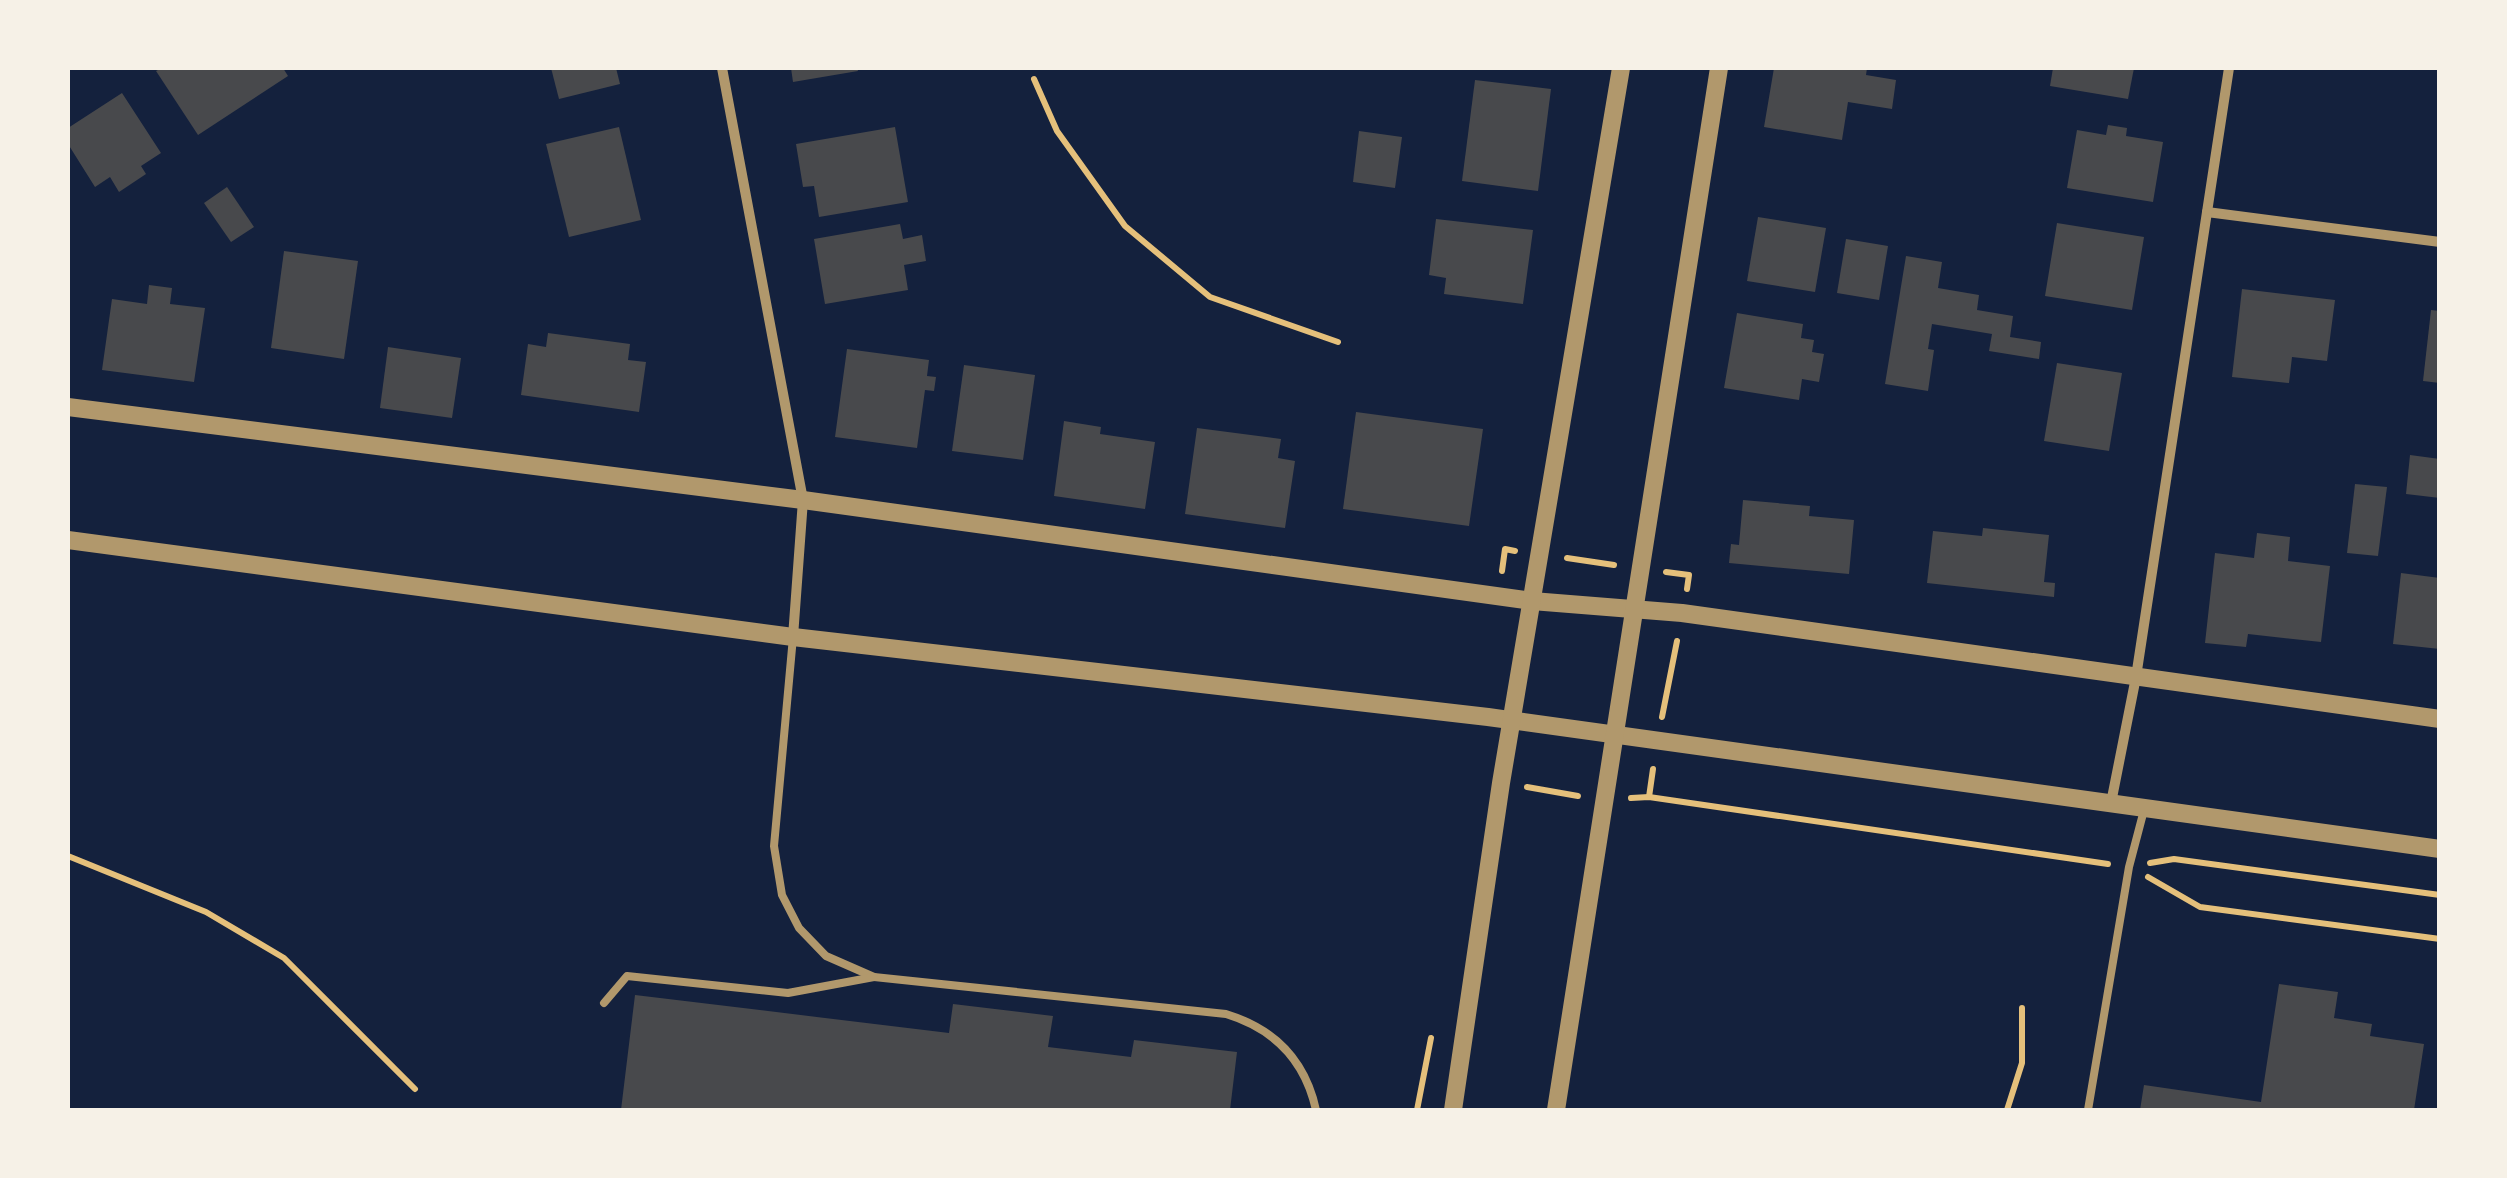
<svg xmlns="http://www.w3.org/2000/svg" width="2507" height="1178" viewBox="0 0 2507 1178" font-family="Inter,sans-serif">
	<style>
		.building { fill: #48494c }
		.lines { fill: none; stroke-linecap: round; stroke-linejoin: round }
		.path { stroke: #e5c07b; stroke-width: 6 }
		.service { stroke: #b1986c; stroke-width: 8 }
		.minor { stroke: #b1986c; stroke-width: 10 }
		.tertiary { stroke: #b1986c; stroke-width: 18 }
	</style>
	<rect width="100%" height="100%" fill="#14213d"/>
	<g class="building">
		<polygon points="162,68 283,68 288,76 198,135 156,71"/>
		<polygon points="551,68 616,68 620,84 559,99"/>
		<polygon points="791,68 857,68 858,71 793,82"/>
		<polygon points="1774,68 1867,68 1866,75 1896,80 1892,109 1848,102 1842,140 1764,127"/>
		<polygon points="2053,68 2134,68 2128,99 2050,86"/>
		<polygon points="1475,80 1551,89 1538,191 1462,181"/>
		<polygon points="122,93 161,153 141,166 146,174 119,192 110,177 95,187 68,144 68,128"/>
		<polygon points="2108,125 2127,128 2126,136 2163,142 2153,202 2067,188 2077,130 2106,135"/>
		<polygon points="619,127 641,220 569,237 546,144"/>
		<polygon points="895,127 908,202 819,217 814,186 803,187 796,144"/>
		<polygon points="1359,131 1402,137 1395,188 1353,182"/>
		<polygon points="227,187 254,227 231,242 204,203"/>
		<polygon points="1758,217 1826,228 1815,292 1747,281"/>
		<polygon points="1436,219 1533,230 1523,304 1444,294 1446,278 1429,275"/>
		<polygon points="2057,223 2144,237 2132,310 2045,296"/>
		<polygon points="900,224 903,239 922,235 926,261 904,265 908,290 825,304 814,239"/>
		<polygon points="1846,239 1888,246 1879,300 1837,293"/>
		<polygon points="284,251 358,261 344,359 271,348"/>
		<polygon points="1906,256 1942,262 1938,288 1979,295 1977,310 2013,316 2010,337 2041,342 2039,359 1989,351 1992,334 1932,324 1928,349 1934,350 1928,391 1885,384"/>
		<polygon points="149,285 172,288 170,304 205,308 194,382 102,370 112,299 147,304"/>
		<polygon points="2242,289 2335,300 2327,361 2292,357 2289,383 2232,377"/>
		<polygon points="2431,310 2440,311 2440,383 2423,381"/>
		<polygon points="1737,313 1803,324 1801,338 1814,340 1812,352 1824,354 1819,382 1802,379 1799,400 1724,388"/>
		<polygon points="548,333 630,344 628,360 646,362 639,412 521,395 528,344 546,347"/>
		<polygon points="388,347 461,358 452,418 380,408"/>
		<polygon points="847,349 929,360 927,376 936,377 934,391 925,390 917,448 835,437"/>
		<polygon points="2057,363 2122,373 2109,451 2044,441"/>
		<polygon points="964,365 1035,375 1023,460 952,451"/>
		<polygon points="1356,412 1483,429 1469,526 1343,509"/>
		<polygon points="1064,421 1101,427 1100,434 1155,442 1145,509 1054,496"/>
		<polygon points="1197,428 1281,439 1278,458 1295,461 1285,528 1185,514"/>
		<polygon points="2410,455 2440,459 2440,498 2406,494"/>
		<polygon points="2355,484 2387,487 2378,556 2347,553"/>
		<polygon points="1743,500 1810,506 1809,516 1854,520 1849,574 1729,563 1731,544 1739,545"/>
		<polygon points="1983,528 2049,535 2044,582 2055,583 2054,597 1927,583 1933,531 1982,536"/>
		<polygon points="2257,533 2290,537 2288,561 2330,566 2321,642 2248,634 2246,647 2205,643 2215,553 2254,558"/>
		<polygon points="2401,573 2440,578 2440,649 2393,644"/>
		<polygon points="2279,984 2338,992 2334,1018 2372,1024 2370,1036 2424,1044 2414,1110 2140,1110 2144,1085 2261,1102"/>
		<polygon points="635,995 949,1033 953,1004 1053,1016 1048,1047 1131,1057 1134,1040 1237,1052 1230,1110 621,1110"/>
	</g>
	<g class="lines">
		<g class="path">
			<polyline points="1034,79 1057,131 1125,226 1210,297 1338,342"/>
			<polyline points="1567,558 1614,565"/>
			<polyline points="1502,571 1505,549 1515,551"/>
			<polyline points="1666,572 1689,575 1687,589"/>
			<polyline points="1662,717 1677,641"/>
			<polyline points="1527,787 1578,796"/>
			<polyline points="1649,797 1653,769"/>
			<polyline points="1631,798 1649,797 2108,864"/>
			<polyline points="68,856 206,912 284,958 415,1089"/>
			<polyline points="2150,863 2174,859 2440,895"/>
			<polyline points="2148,877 2200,907 2440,939"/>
			<polyline points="1417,1110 1431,1038"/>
			<polyline points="2007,1110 2022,1063 2022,1008"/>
		</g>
		<g class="service">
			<path d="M793 637 774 846 782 895 799 928 826 956 874 977 1226 1014C1275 1029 1305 1060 1316 1110"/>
			<polyline points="604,1003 627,976 788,993 874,977"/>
			<polyline points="2088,1110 2129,867 2144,810"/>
		</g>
		<g class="minor">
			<polyline points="722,68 803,500 793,637"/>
			<polyline points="2207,212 2440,242"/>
			<polyline points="2111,803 2136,677 2229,68"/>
		</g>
		<g class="tertiary">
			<polyline points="68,407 803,500 1532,601 1682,613 2440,719"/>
			<polyline points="68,540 793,637 1488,717 2440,849"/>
			<polyline points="1453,1110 1501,783 1621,68"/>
			<polyline points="1556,1110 1719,68"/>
		</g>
	</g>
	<rect width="2507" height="1178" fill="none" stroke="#f6f1e7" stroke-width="140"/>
</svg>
